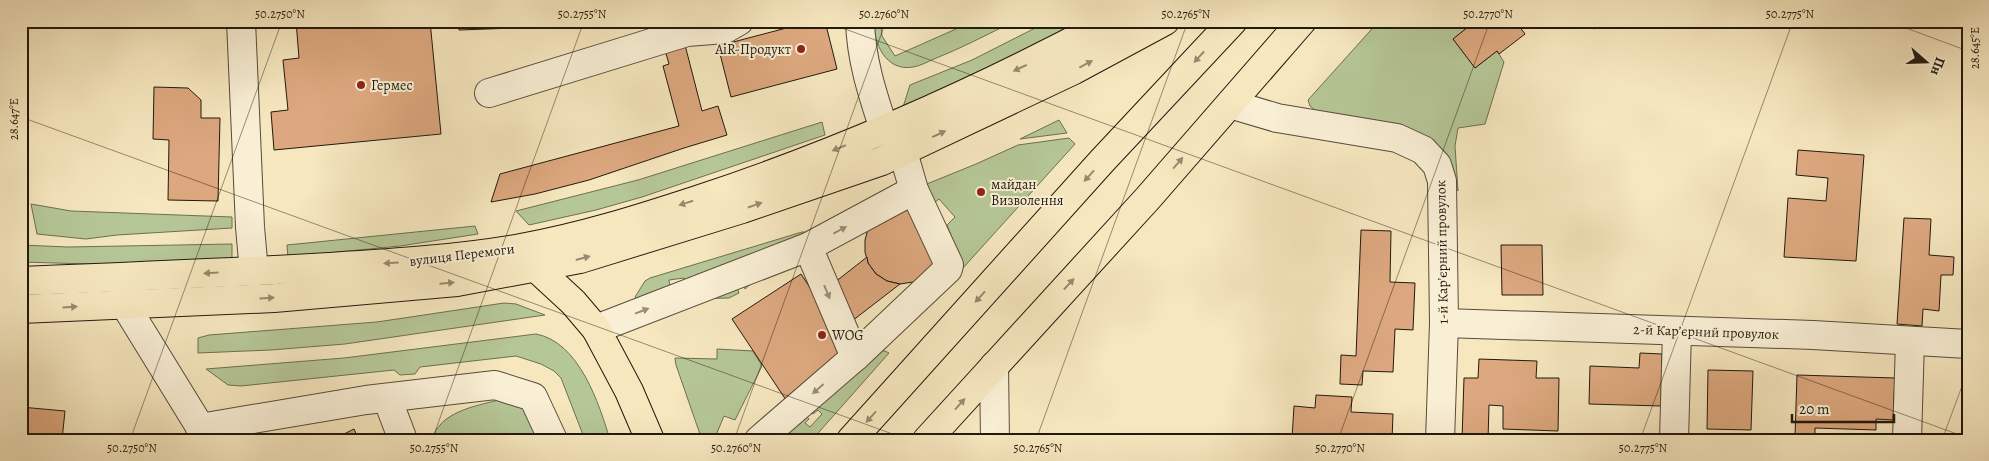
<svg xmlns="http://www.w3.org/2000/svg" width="1989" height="461" viewBox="0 0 1989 461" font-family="Alegreya,serif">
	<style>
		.green { fill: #b6c797; stroke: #6c7052 }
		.building { fill: #dda87f; stroke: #22190d }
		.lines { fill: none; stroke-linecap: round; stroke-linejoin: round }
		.minor-casing { stroke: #574c3a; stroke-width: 30 }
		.major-casing { stroke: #22190d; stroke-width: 30 }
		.minor { stroke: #f9efd5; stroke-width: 28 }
		.major { stroke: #f6e7bf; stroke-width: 28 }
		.oneway { fill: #978a6f }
		.oneway2 { fill: #988f7b }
		.ticks { fill: none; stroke: #22190d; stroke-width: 1; stroke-opacity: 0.45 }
		.poi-dot { fill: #8f2418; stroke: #f9efd5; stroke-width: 2 }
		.labels { text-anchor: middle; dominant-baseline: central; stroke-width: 4; stroke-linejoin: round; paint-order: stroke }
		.poi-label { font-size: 14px; fill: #22190d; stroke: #f9efd5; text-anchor: start }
		.street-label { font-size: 14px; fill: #22190d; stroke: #f9efd5 }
		.neatline { fill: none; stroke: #22190d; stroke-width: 2 }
		.ticks-label { font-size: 12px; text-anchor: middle; fill: #22190d }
	</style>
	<rect width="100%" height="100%" fill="#f6e7bf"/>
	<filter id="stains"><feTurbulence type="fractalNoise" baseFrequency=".004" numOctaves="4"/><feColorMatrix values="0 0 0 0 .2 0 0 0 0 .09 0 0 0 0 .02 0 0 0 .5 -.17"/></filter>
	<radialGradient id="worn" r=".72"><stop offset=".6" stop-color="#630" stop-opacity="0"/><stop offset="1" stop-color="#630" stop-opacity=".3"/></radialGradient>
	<g class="green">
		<path d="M874 21H881L882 36 895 56 974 21H1015C988 34 962 48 934 59 927 62 920 66 913 67 886 72 873 43 874 21Z"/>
		<polygon points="1049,21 1090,21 903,107 910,85 972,60"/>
		<polygon points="1379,21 1446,21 1449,28 1460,21 1472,21 1473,23 1453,39 1475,68 1497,51 1504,62 1485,124 1458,128 1455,146 1458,191 1450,164 1316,111 1310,106 1308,100"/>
		<polygon points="1059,120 1067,133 1020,139"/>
		<polygon points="822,122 825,135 642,197 596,210 529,225 516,211 638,180"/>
		<polygon points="1069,138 1075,144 954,278 953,241 947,225 955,217 939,199 927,209 917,205 885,201 976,164 1018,145"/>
		<polygon points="31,204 71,211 232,217 232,228 117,235 86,239 37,234"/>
		<polygon points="475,226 478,234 400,246 288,257 287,245"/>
		<polygon points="802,232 805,232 805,236 801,240 745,289 740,273 732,275 739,293 729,298 682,299 687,293 684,278 669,280 671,295 641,300 635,297 645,281 650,278"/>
		<polygon points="232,244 232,260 123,265 21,262 21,245 68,247"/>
		<polygon points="504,303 516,304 545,315 345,344 271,350 198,353 198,338 209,335 377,322"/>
		<path d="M536 334C579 342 599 403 610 440H585L561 378 554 371 541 364 516 356 420 367 415 374 400 375 394 370 241 386 228 385 206 369 344 358Z"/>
		<polygon points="717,349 753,351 762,366 735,420 724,416 714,440 702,440 676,365 675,358 717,359"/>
		<polygon points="881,351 885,351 889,353 812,440 776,440 800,410 809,419 805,423 810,427 822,414 818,410 813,414 804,406"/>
		<path d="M499 400 523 404 537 423 532 440H432C439 412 475 406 499 400Z"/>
	</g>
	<g class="building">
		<polygon points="296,21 430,21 441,134 274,150 271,112 288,110 283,60 299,58"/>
		<polygon points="458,21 543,21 543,27 459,30"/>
		<polygon points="813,21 825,21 837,69 731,97 718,46"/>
		<polygon points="1472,21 1525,21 1519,26 1525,34 1499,54 1497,51 1475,68 1453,39 1473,23"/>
		<polygon points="1590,21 1609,21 1594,29"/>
		<polygon points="685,45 702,111 718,106 727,135 684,148 589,180 535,194 491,202 500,174 679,126 663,66 669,64 665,50"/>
		<polygon points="154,87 188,88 201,100 201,118 220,118 218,201 168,200 169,140 153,139"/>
		<polygon points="1798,150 1864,155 1856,261 1784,257 1788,198 1826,201 1828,178 1796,175"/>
		<polygon points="906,208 936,229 934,267 925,277 913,282 900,284 887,281 876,274 868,263 865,252 865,240 868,229"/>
		<polygon points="1904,218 1931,219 1929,255 1954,257 1953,275 1941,275 1939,311 1923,309 1922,326 1897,324"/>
		<polygon points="1361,230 1391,231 1390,282 1415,283 1413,330 1395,329 1393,372 1363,371 1362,385 1340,384 1341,355 1356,356"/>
		<polygon points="1501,245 1542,245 1543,295 1502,295"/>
		<polygon points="867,257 868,263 876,274 887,281 900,284 839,331 816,297"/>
		<polygon points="801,274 854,355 786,400 732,319"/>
		<polygon points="1640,353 1662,354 1661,406 1589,404 1590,366 1639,368"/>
		<polygon points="1479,359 1537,361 1536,378 1559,378 1558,431 1503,429 1503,406 1489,405 1488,440 1462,440 1464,378 1478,378"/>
		<polygon points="1708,370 1753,371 1751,430 1707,429"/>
		<polygon points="1797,375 1895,378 1893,420 1876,419 1876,430 1815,428 1815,437 1795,436"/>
		<polygon points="1316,395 1352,397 1351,412 1393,414 1392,440 1292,438 1294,406 1315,408"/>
		<polygon points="21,407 65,411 62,440 21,440"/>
		<polygon points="354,429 359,440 332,440"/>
	</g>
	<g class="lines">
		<defs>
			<g id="minor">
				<polyline points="241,21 250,227 254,272"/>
				<path d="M860 21C861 59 872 93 884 129"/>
				<polyline points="489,93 687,32 725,29 739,21"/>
				<polyline points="1230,104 1277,118 1397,138 1423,150 1437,165 1442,181 1444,323 1440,440"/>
				<polyline points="808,247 855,357"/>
				<polyline points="130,283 125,305 208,440"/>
				<polyline points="1444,323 1813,335 1968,344"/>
				<polyline points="596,329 808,247 914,190"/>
				<polyline points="994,366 995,440"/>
				<polyline points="387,398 403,440"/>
				<polyline points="200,428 366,400 495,385 533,397 553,440"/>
				<polyline points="759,440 855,357 948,269 949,265 914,190 903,152"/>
				<polyline points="1674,440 1677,331"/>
				<polyline points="1907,440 1910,341"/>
			</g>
			<g id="major">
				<polyline points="530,255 535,267 573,302 596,329 629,391 650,440"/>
				<path d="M21 281C124 277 226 273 329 267 393 263 458 259 521 248 582 237 639 219 697 200 840 153 978 92 1110 21"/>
				<polyline points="21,309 274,298 457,282 580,259 742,209 882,161 1074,70 1165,21"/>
				<polyline points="851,440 1102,161 1233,21"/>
				<polyline points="927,440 1148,198 1302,21"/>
			</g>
		</defs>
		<use href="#minor" class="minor-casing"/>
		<use href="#major" class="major-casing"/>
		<use href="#minor" class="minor"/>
		<use href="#major" class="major"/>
	</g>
	<defs><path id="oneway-solid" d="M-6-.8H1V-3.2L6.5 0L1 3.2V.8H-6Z" transform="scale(1.25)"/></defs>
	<g class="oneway">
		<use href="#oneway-solid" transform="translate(1199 57) rotate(133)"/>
		<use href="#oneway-solid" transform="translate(1086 64) rotate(-28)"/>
		<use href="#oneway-solid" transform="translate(1020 68) rotate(155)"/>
		<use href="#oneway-solid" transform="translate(939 134) rotate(-25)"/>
		<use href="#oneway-solid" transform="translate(839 148) rotate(158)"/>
		<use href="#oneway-solid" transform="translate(1178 163) rotate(-49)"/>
		<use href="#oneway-solid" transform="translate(1089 176) rotate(132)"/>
		<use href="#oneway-solid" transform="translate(686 203) rotate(162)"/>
		<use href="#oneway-solid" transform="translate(755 205) rotate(-19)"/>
		<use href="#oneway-solid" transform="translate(583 258) rotate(-15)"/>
		<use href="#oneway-solid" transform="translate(391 263) rotate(176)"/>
		<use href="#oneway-solid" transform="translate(211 273) rotate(177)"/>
		<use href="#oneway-solid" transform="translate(447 283) rotate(-5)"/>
		<use href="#oneway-solid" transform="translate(1069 284) rotate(-47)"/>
		<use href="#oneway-solid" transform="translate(980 297) rotate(132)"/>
		<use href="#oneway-solid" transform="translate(267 298) rotate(-3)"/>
		<use href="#oneway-solid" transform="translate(70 307) rotate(-3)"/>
		<use href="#oneway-solid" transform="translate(960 404) rotate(-48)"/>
		<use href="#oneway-solid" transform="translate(871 417) rotate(132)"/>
	</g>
	<g class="oneway2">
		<use href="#oneway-solid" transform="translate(840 230) rotate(-28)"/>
		<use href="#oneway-solid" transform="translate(827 292) rotate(67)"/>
		<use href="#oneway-solid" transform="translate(642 311) rotate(-21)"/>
		<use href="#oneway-solid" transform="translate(818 389) rotate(139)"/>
	</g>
	<path class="ticks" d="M823 21 1968 438M1887 21 1968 51M21 117 909 440M130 440 282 21M432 440 584 21M734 440 886 21M1036 440 1188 21M1338 440 1490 21M1640 440 1793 21M1942 440 1968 370"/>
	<g class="poi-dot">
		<circle cx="801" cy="49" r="5"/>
		<circle cx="361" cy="85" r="5"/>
		<circle cx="981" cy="192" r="5"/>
		<circle cx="822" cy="335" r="5"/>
	</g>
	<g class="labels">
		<g class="poi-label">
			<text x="791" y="49" text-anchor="end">AiR-Продукт</text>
			<text x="371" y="85">Гермес</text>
			<text x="991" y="184">майдан<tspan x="991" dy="16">Визволення</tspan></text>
			<text x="832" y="335">WOG</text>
		</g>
		<g class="street-label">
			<text transform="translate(1442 252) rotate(-91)">1-й Карʼєрний провулок</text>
			<text transform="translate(462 255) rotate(-7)">вулиця Перемоги</text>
			<text transform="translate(1706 332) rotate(2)">2-й Карʼєрний провулок</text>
		</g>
	</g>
	<rect width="1989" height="461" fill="none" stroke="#f6e7bf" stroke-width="55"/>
	<g transform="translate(1926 62) rotate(110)" stroke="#f9efd5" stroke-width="4" paint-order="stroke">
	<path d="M0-4L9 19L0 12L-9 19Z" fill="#22190d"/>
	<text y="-8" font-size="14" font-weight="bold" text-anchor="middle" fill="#22190d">Пн</text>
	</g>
	<path d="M1792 414v8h102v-8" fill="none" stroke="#22190d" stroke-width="2.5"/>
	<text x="1799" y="414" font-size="15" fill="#22190d" stroke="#f9efd5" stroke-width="4" paint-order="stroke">20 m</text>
	<rect x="28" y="28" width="1934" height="406" class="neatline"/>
	<g class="ticks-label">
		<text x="280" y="18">50.2750°N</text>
		<text x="582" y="18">50.2755°N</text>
		<text x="884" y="18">50.2760°N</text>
		<text x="1186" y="18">50.2765°N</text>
		<text x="1488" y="18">50.2770°N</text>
		<text x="1790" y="18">50.2775°N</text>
		<text transform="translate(1975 48) rotate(-90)" y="4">28.645°E</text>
		<text transform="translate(14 119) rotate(-90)" y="4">28.647°E</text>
		<text x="132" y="452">50.2750°N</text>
		<text x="434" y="452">50.2755°N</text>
		<text x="736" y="452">50.2760°N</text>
		<text x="1038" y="452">50.2765°N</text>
		<text x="1340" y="452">50.2770°N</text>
		<text x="1643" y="452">50.2775°N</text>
	</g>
	<rect width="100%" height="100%" filter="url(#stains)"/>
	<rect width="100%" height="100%" fill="url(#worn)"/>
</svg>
